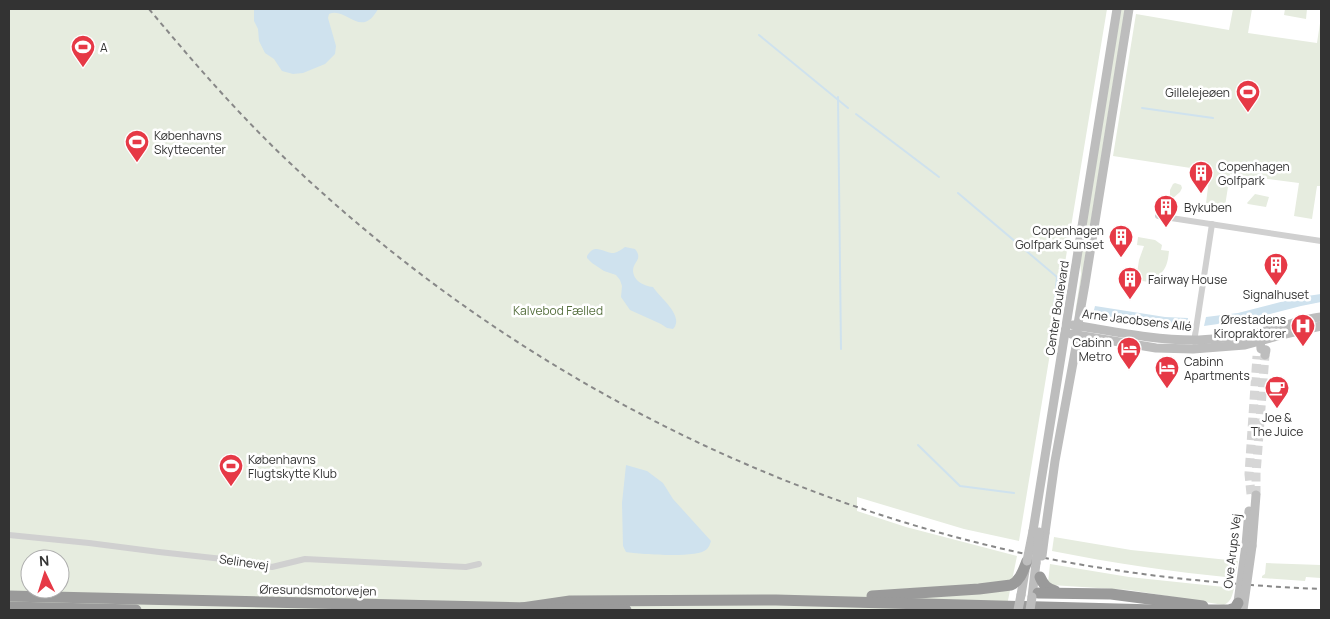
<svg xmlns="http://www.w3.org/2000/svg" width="1330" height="619" viewBox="0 0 1330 619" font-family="Manrope,sans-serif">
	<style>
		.green { fill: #e6ecdf; fill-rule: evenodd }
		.water { fill: #cfe2ee }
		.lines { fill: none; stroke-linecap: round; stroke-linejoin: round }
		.stream { stroke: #cfe2ee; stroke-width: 2 }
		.secondary-tunnel { stroke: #d6d6d6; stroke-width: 9; stroke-dasharray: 9 4.5; stroke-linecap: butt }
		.street { stroke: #d0d0d0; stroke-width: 6 }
		.secondary { stroke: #bdbdbd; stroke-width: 9 }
		.highway { stroke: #9a9a9a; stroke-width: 11 }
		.rail { stroke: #888; stroke-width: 2; stroke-dasharray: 5 4; stroke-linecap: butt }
		.secondary-bridge { stroke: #bdbdbd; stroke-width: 9 }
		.highway-bridge { stroke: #9a9a9a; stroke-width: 11 }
		.labels { text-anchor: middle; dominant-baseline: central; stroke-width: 5; stroke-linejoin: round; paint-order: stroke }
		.poi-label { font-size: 12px; fill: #333; stroke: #fff; text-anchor: start }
		.street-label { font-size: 12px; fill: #333; stroke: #fff }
		.park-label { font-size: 12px; fill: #56703f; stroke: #fff }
	</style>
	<rect width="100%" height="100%" fill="#fff"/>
	<g class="green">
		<path d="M9 9H1107L1019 541 964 529 857 497V511L906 527 1017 556 1006 610H9ZM30 559H60V589H30Z"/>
		<polygon points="1121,9 1125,9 1076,314 1075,314 1081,274 1080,260"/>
		<polygon points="1233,9 1252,9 1248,33 1317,43 1321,17 1321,186 1317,186 1312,219 1294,216 1299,183 1230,174 1225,206 1206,203 1210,171 1113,156 1136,14 1229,30"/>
		<polygon points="1285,9 1307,9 1306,19 1284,15"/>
		<polygon points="1175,183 1181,185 1182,188 1180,192 1172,199 1170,197 1170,190 1173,184"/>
		<polygon points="1255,194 1269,197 1266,207 1248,204 1247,203"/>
		<path d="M1138 237 1155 240 1162 245 1161 250 1169 251C1168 260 1167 269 1159 275 1154 278 1152 277 1149 282L1136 280 1139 260 1144 246 1137 245Z"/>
		<path d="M1054 537 1131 550 1238 561 1235 578C1173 572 1112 563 1052 551Z"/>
		<polygon points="1266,563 1321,565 1321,578 1306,577 1305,581 1262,578 1262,576 1265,574"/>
		<path d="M1050 564 1129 577 1234 588C1232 597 1231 601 1224 605L1129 590 1051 585 1048 583Z"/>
	</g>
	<g class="water">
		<path d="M254 9H378C361 40 346 6 329 14L328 18 336 46 335 54 325 64 303 73 293 74 282 71 274 59 265 53 259 41 258 29 254 21Z"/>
		<path d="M625 247 635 249C643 259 634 261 633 270 633 281 644 286 653 287 660 298 685 316 673 329L667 328 661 324 630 310 621 297 622 286 620 280 616 275 604 271 592 263 587 258V256C595 242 603 253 614 253 618 252 622 249 625 247Z"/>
		<polygon points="1321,294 1321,302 1301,306 1246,320 1204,326 1206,317 1238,313 1300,297"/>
		<polygon points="1095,306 1165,317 1188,318 1187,326 1163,325 1093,314"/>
		<path d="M626 465 647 471 663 483 673 499 711 541C710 544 709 547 707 549 698 559 640 554 626 552L623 546 622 503Z"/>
	</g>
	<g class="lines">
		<g class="stream">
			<polyline points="759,35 848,108"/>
			<polyline points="838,97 841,349"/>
			<polyline points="1142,108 1213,118"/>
			<polyline points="856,114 939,177"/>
			<polyline points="958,193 1057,277 1053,316"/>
			<polyline points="918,445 960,486 1014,493"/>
		</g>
		<g class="secondary-tunnel">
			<polyline points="1251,494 1249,474 1257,356"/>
			<polyline points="1256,495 1256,474 1265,355"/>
		</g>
		<g class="street">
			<polyline points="1158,216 1321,241"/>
			<polyline points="1194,342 1212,224"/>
			<polyline points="9,535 89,543 159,552 241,561 272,567 305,559 444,566 466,567 479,564"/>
		</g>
		<g class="secondary">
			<path d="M1073 325C1112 331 1153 340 1194 340 1208 340 1222 338 1236 337 1265 334 1292 321 1321 317"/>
			<polyline points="1071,334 1156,348 1193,349 1245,345 1285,334 1321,326"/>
			<path d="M1261 336C1260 341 1260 344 1261 349L1266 350 1265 355"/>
			<polyline points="1033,531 1117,9"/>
			<polyline points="1045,533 1055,461 1077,341 1076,335 1085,284 1129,9"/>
			<polyline points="1246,545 1249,511"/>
			<polyline points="1252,546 1256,495"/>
			<polyline points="1021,595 1025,571"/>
			<polyline points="1032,597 1036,563"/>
		</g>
		<g class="highway">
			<path d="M1040 577C1044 586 1047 588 1055 591"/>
			<polyline points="1038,593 1111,594 1203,606"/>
			<polyline points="9,596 529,608"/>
			<path d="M872 596 979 589 1011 585C1020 581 1023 571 1027 561"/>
			<polyline points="9,607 136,610"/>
			<polyline points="522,608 570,601 776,600 1155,610"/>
			<polyline points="553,609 626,610"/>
		</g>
		<path class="rail" d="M149 9C194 63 240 116 291 164 500 362 763 501 1045 558 1136 576 1228 585 1321 589"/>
		<g class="secondary-bridge">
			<polyline points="1042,556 1045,533"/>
			<polyline points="1027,561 1033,531"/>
			<polyline points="1036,563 1039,532"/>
			<polyline points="1237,609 1246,545"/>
			<polyline points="1018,610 1021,595"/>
			<polyline points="1030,610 1032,597"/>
			<polyline points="1243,610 1252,546"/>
		</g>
		<polyline class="highway-bridge" points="1155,610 1229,610 1235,608 1238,603"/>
	</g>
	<defs>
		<symbol id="stadium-pin" viewBox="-11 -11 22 30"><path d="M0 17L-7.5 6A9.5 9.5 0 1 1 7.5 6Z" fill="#e63946" stroke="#fff"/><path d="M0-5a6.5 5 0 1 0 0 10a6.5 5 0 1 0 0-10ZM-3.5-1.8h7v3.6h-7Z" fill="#fff"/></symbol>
		<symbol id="building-pin" viewBox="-11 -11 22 30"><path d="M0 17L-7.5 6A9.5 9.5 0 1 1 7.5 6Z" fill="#e63946" stroke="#fff"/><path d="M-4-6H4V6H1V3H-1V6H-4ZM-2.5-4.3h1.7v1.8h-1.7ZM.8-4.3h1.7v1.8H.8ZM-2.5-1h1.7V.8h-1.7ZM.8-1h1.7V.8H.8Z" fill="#fff"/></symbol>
		<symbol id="hospital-pin" viewBox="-11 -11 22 30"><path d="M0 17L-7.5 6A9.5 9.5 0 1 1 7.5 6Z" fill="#e63946" stroke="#fff"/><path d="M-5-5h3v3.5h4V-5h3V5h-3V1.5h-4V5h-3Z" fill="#fff"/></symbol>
		<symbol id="hotel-pin" viewBox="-11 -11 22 30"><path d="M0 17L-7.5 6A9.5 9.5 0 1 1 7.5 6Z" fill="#e63946" stroke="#fff"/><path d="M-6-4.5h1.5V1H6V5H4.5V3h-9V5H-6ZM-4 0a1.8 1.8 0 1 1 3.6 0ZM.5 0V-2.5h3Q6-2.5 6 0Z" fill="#fff"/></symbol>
		<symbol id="cafe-pin" viewBox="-11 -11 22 30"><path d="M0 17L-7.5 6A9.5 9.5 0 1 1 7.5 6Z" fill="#e63946" stroke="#fff"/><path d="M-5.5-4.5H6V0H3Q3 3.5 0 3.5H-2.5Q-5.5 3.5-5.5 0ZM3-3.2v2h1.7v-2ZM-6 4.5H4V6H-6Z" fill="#fff"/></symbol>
	</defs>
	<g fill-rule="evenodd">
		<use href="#stadium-pin" x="69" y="33" width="28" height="38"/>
		<use href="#stadium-pin" x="1234" y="78" width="28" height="38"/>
		<use href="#stadium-pin" x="123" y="128" width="28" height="38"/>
		<use href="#building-pin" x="1187" y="159" width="28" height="38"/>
		<use href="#building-pin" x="1152" y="193" width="28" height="38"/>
		<use href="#building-pin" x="1107" y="223" width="28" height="38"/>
		<use href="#building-pin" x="1262" y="251" width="28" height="38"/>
		<use href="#building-pin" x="1116" y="265" width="28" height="38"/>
		<use href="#hospital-pin" x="1289" y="312" width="28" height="38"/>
		<use href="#hotel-pin" x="1115" y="335" width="28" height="38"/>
		<use href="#hotel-pin" x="1153" y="354" width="28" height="38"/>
		<use href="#cafe-pin" x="1263" y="374" width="28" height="38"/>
		<use href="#stadium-pin" x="217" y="452" width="28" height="38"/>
	</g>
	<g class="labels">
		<g class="poi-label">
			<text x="100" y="47">A</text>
			<text x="1230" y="92" text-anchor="end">Gillelejeøen</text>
			<text x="154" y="135">Københavns<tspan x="154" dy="14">Skyttecenter</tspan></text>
			<text x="1218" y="166">Copenhagen<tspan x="1218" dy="14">Golfpark</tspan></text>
			<text x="1184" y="207">Bykuben</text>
			<text x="1104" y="230" text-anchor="end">Copenhagen<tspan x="1104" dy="14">Golfpark Sunset</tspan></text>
			<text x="1148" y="279">Fairway House</text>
			<text x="1276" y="294" text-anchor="middle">Signalhuset</text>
			<text x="1286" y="319" text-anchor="end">Ørestadens<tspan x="1286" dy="14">Kiropraktorer</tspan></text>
			<text x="1112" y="342" text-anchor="end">Cabinn<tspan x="1112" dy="14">Metro</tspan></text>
			<text x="1184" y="361">Cabinn<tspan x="1184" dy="14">Apartments</tspan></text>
			<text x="1277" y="417" text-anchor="middle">Joe &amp;<tspan x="1277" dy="14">The Juice</tspan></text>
			<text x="248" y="459">Københavns<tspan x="248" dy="14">Flugtskytte Klub</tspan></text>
		</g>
		<g class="street-label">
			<text transform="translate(1057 308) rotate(-81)">Center Boulevard</text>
			<text transform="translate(1137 320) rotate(7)">Arne Jacobsens Allé</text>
			<text transform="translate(1232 551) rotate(-83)">Ove Arups Vej</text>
			<text transform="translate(244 562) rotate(8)">Selinevej</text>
			<text transform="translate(318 590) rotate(1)">Øresundsmotorvejen</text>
		</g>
		<g class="park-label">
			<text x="558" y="310">Kalvebod Fælled</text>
		</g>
	</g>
	<rect width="1330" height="619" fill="none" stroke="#333333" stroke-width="20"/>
	<g transform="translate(45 574) rotate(356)"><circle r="24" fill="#ffffff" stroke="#adadad"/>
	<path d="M0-4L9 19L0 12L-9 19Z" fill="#e63946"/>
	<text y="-8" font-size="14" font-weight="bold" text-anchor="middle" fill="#333333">N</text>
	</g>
</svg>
